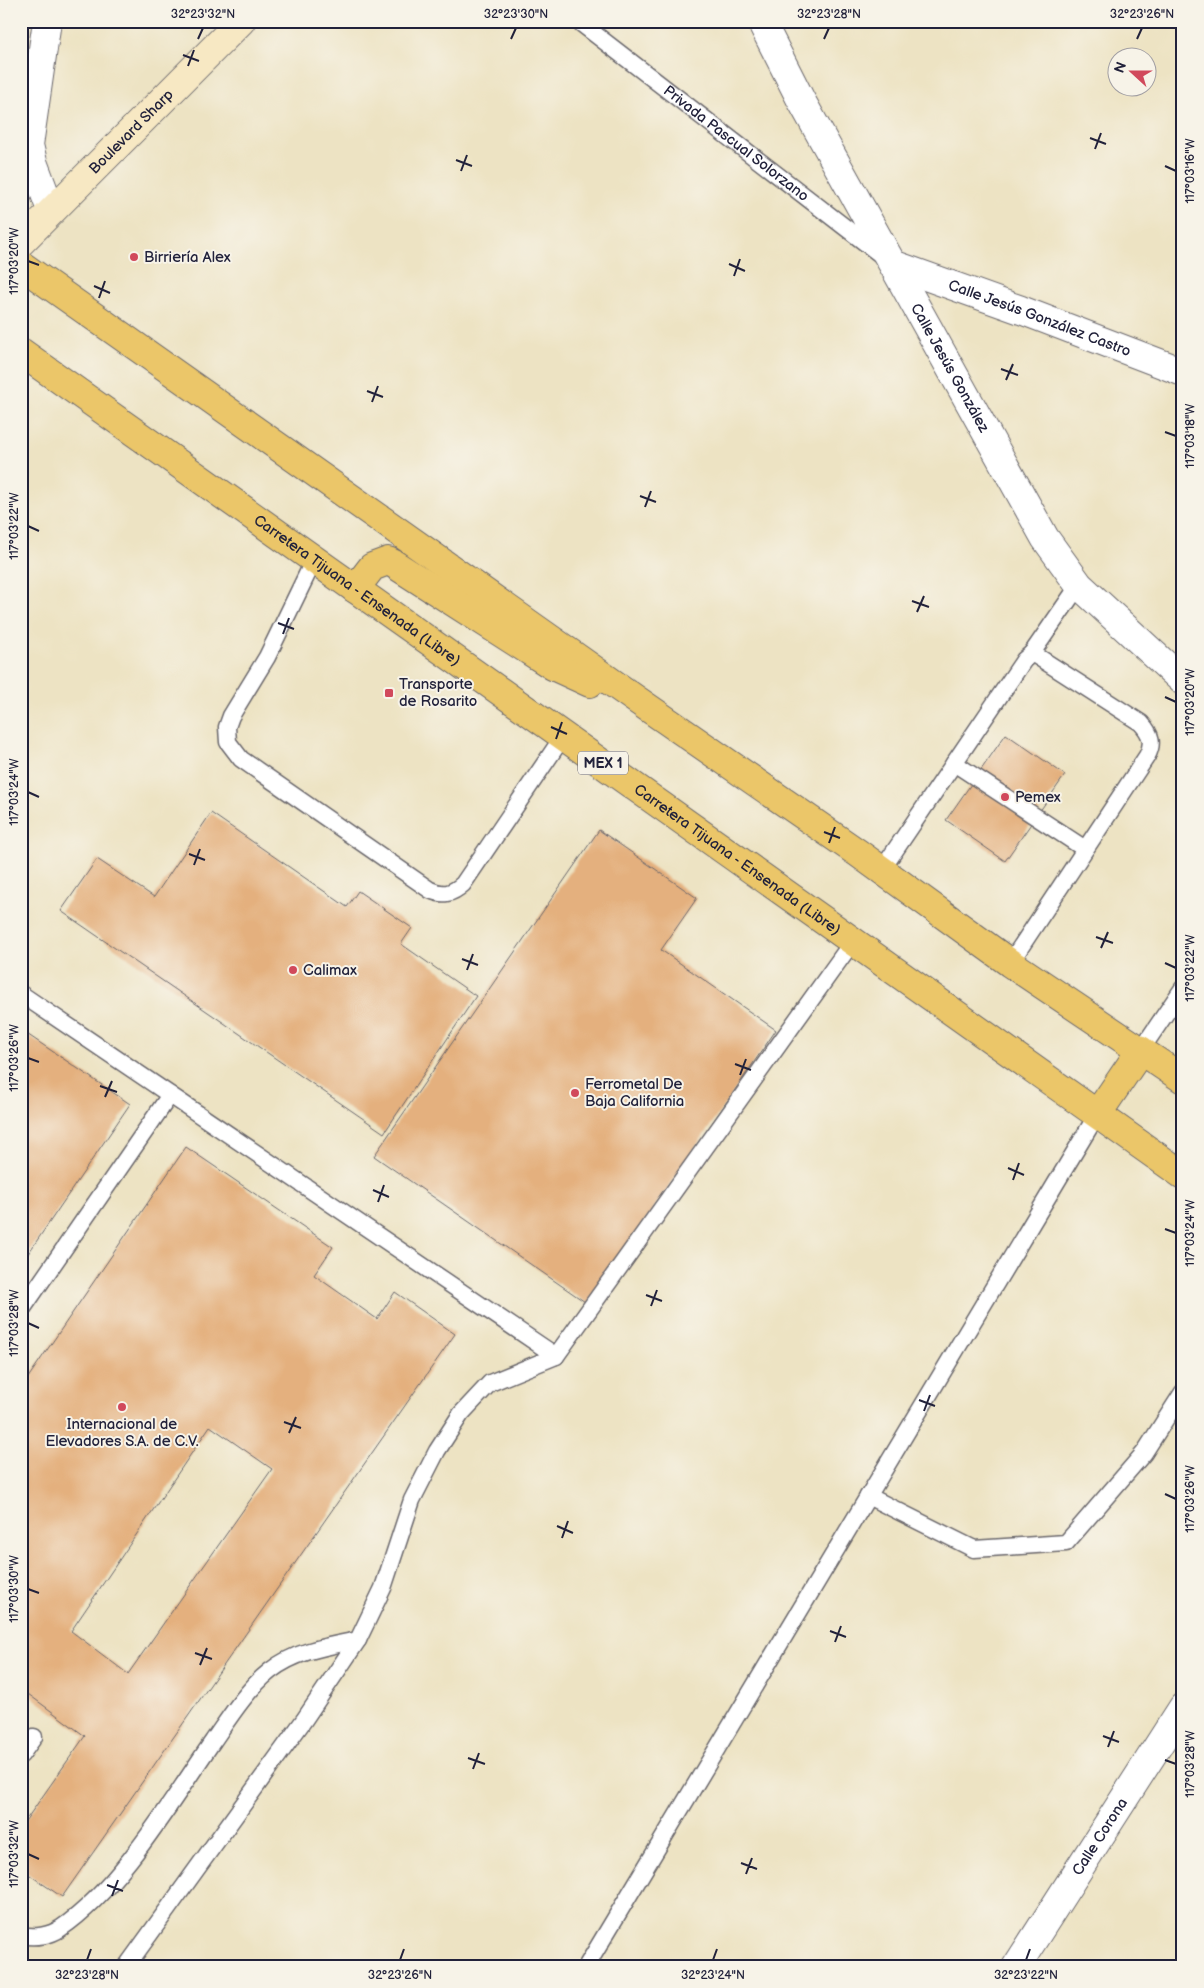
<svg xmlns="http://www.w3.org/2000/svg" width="1204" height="1988" viewBox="0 0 1204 1988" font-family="'Balsamiq Sans',sans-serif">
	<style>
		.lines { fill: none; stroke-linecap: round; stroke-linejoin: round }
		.stream { stroke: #64c5e2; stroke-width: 10 }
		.building { fill: #e4b07e; fill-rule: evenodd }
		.service-casing { stroke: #69666b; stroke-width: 19 }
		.minor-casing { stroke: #69666b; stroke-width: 30 }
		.tertiary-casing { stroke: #69666b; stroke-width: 30 }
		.secondary-casing { stroke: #69666b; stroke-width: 30 }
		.trunk-casing { stroke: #69666b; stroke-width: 30 }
		.service { stroke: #fff; stroke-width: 16 }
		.minor { stroke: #fff; stroke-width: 28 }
		.tertiary { stroke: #fff; stroke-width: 28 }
		.secondary { stroke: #f7e8c3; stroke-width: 28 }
		.trunk { stroke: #ebc669; stroke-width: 28 }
		.ticks { fill: none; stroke: #22223b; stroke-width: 2 }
		.poi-dot { fill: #d1495b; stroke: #f7f3e8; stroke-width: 2 }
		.labels { text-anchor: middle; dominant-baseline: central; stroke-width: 4; stroke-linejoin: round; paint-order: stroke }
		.shield { fill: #f7f3e8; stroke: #62616f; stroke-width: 1 }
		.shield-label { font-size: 14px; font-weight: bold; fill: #22223b }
		.street-label { font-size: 15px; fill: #22223b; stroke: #f7f3e8 }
		.poi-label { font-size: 15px; fill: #22223b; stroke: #f7f3e8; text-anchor: start }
		.neatline { fill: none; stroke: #22223b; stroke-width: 2 }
		.ticks-label { font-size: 12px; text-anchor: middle; fill: #22223b }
	</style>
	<rect width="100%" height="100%" fill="#f7f3e8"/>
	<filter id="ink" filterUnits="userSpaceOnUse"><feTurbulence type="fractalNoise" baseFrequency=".02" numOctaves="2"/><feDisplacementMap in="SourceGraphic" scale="10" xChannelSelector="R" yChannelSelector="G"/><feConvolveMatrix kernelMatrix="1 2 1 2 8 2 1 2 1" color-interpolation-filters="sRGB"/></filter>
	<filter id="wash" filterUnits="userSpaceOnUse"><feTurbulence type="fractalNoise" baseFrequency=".0096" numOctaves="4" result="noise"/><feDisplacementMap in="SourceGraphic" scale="20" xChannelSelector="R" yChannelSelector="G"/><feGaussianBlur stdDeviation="1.12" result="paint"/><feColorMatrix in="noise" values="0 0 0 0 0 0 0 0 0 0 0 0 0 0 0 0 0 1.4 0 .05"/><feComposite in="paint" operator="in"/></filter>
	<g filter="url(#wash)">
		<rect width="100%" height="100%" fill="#ede3c3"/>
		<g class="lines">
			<polyline class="stream" points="21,484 26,477"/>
		</g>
		<g id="blocks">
			<g class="building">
				<polygon points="1006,734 1065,775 1005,861 946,820"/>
				<polygon points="211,813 347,907 358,891 412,928 401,944 476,996 384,1133 61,911 97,859 154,897"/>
				<polygon points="599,830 697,898 661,950 776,1030 588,1304 374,1156"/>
				<polygon points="21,1030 130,1104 21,1264"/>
				<path d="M186 1147 333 1247 314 1275 377 1319 395 1292 455 1334 62 1897 21 1869V1827L85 1736 28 1694 21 1703V1388ZM210 1426 272 1469 128 1674 71 1631Z"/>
			</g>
		</g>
	</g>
	<g filter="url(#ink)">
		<use href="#blocks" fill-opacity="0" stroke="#69666b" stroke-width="1"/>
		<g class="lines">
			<defs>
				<g id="service">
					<path id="s1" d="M578 21 881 255"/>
					<path d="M314 560 267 657 231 716 227 727 228 742 241 759 430 890C443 896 452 894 463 884L564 735"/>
					<polyline points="1032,653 1079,585"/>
					<polyline points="954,763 1085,849"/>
					<path d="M881 871 1024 660 1032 653 1141 723C1151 734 1154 743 1147 756L1010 963"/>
					<polyline points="21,994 556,1356"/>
					<polyline points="1141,1050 1183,988"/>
					<polyline points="21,1311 170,1095"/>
					<polyline points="868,1496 974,1549 1066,1543 1144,1453 1183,1392"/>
					<polyline points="21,1755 34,1737"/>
					<path d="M21 1935C34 1938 50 1936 61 1928 120 1888 172 1800 213 1741 229 1718 248 1688 270 1671 295 1651 328 1646 358 1640"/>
					<polyline points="126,1967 304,1720 358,1640 383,1588 412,1500 437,1451 461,1414 490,1383 556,1356 853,941"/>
					<polyline points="586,1967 1098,1113"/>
				</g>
				<g id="minor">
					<path id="s2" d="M895 265 1021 310 1183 372"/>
					<path id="s3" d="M1016 1967 1183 1707"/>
				</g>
				<g id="tertiary">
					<polyline points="47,21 29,145 33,162 51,210"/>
					<path id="s4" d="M761 21 801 100 1045 538 1079 585 1183 681"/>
				</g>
				<g id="secondary">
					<path id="s5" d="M21 242 241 21"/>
				</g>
				<g id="trunk">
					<polyline points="21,265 634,698 858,853 1010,963 1183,1079"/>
					<path id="s6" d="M21 352 1183 1175"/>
					<polyline points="355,589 372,567 388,561 394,564 553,666 590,683"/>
					<polyline points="1098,1113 1141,1050"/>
				</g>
			</defs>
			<use href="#service" class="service-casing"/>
			<use href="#minor" class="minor-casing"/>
			<use href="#tertiary" class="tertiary-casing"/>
			<use href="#secondary" class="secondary-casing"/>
			<use href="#trunk" class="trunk-casing"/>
			<use href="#service" class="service"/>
			<use href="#minor" class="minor"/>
			<use href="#tertiary" class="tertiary"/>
			<use href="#secondary" class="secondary"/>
			<use href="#trunk" class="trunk"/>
		</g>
	</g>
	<path class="ticks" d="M198 39 203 28M511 39 516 28M824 39 829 28M1137 39 1142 28M183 55 199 61M188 66 194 50M1090 138 1106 144M1095 149 1101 133M456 160 472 166M1165 166 1176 171M461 171 467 155M28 261 39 265M729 264 745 271M734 276 740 259M94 286 110 293M99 298 105 281M1001 369 1018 375M1006 380 1013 364M367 391 383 397M372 402 378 386M1165 432 1176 436M640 496 656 502M645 507 651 491M28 526 39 531M912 601 929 607M917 612 924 596M278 623 294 629M283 634 289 618M1165 697 1176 702M551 727 567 734M556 739 562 722M28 792 39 797M824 832 840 838M829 843 835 827M189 854 205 860M194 865 200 849M1096 937 1113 943M1101 948 1108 932M462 959 478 965M1165 963 1176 968M467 970 473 954M28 1058 39 1062M735 1064 751 1070M740 1075 746 1059M100 1086 117 1092M105 1097 112 1081M1008 1168 1024 1175M1013 1180 1019 1163M373 1190 389 1197M378 1202 384 1185M1165 1229 1176 1233M646 1295 662 1301M651 1306 657 1290M28 1323 39 1328M919 1400 935 1406M924 1411 930 1395M284 1422 301 1428M289 1433 296 1417M1165 1494 1176 1499M557 1526 573 1533M562 1538 568 1521M28 1589 39 1593M830 1631 846 1637M835 1642 841 1626M195 1653 212 1659M200 1665 207 1648M1103 1736 1119 1742M1108 1747 1114 1731M468 1758 485 1764M1165 1760 1176 1764M473 1769 479 1753M28 1854 39 1859M741 1863 757 1869M746 1874 752 1858M107 1885 123 1891M112 1896 118 1880M87 1960 91 1949M400 1960 404 1949M713 1960 717 1949M1026 1960 1030 1949"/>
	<g class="poi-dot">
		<circle cx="134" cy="257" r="5"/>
		<rect x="384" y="688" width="10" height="10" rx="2.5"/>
		<circle cx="1005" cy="797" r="5"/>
		<circle cx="293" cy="970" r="5"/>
		<circle cx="575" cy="1093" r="5"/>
		<circle cx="122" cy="1407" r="5"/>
	</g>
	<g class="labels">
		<rect class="shield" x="578" y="751.5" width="50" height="23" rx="4"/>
		<g class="shield-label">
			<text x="603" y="763">MEX 1</text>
		</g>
		<g class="street-label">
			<text stroke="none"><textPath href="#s5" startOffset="156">Boulevard Sharp</textPath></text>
			<text stroke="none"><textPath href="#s1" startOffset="200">Privada Pascual Solorzano</textPath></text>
			<text stroke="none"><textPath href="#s2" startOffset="154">Calle Jesús González Castro</textPath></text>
			<text stroke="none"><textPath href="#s4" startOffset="395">Calle Jesús González</textPath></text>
			<text stroke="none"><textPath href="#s6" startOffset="412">Carretera Tijuana - Ensenada (Libre)</textPath></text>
			<text stroke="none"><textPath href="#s6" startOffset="878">Carretera Tijuana - Ensenada (Libre)</textPath></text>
			<text stroke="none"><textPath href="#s3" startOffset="155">Calle Corona</textPath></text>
		</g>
		<g class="poi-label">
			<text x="144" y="257">Birriería Alex</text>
			<text x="399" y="684">Transporte<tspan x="399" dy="17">de Rosarito</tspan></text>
			<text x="1015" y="797">Pemex</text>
			<text x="303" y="970">Calimax</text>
			<text x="585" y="1084">Ferrometal De<tspan x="585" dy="17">Baja California</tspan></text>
			<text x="122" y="1424" text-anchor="middle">Internacional de<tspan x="122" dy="17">Elevadores S.A. de C.V.</tspan></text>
		</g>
	</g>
	<rect width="1204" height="1988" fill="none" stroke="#f7f3e8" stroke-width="55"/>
	<g transform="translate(1132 72) rotate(291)"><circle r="24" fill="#f7f3e8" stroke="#a29fa3"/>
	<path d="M0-4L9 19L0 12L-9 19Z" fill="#d1495b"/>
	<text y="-8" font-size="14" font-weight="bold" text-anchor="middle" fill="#22223b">N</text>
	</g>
	<rect x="28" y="28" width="1148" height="1932" class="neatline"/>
	<g class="ticks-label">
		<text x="203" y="18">32°23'32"N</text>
		<text x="516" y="18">32°23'30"N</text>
		<text x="829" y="18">32°23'28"N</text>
		<text x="1142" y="18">32°23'26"N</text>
		<text transform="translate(1190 171) rotate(-90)" y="4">117°03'16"W</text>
		<text transform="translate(14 261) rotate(-90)" y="4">117°03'20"W</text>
		<text transform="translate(1190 436) rotate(-90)" y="4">117°03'18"W</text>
		<text transform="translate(14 526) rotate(-90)" y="4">117°03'22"W</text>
		<text transform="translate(1190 702) rotate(-90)" y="4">117°03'20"W</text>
		<text transform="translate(14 792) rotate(-90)" y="4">117°03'24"W</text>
		<text transform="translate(1190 968) rotate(-90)" y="4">117°03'22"W</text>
		<text transform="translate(14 1058) rotate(-90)" y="4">117°03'26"W</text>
		<text transform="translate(1190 1233) rotate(-90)" y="4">117°03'24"W</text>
		<text transform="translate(14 1323) rotate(-90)" y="4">117°03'28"W</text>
		<text transform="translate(1190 1499) rotate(-90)" y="4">117°03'26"W</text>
		<text transform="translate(14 1589) rotate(-90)" y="4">117°03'30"W</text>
		<text transform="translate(1190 1764) rotate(-90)" y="4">117°03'28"W</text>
		<text transform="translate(14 1854) rotate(-90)" y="4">117°03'32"W</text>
		<text x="87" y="1979">32°23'28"N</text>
		<text x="400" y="1979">32°23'26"N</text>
		<text x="713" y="1979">32°23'24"N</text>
		<text x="1026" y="1979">32°23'22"N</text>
	</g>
</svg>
